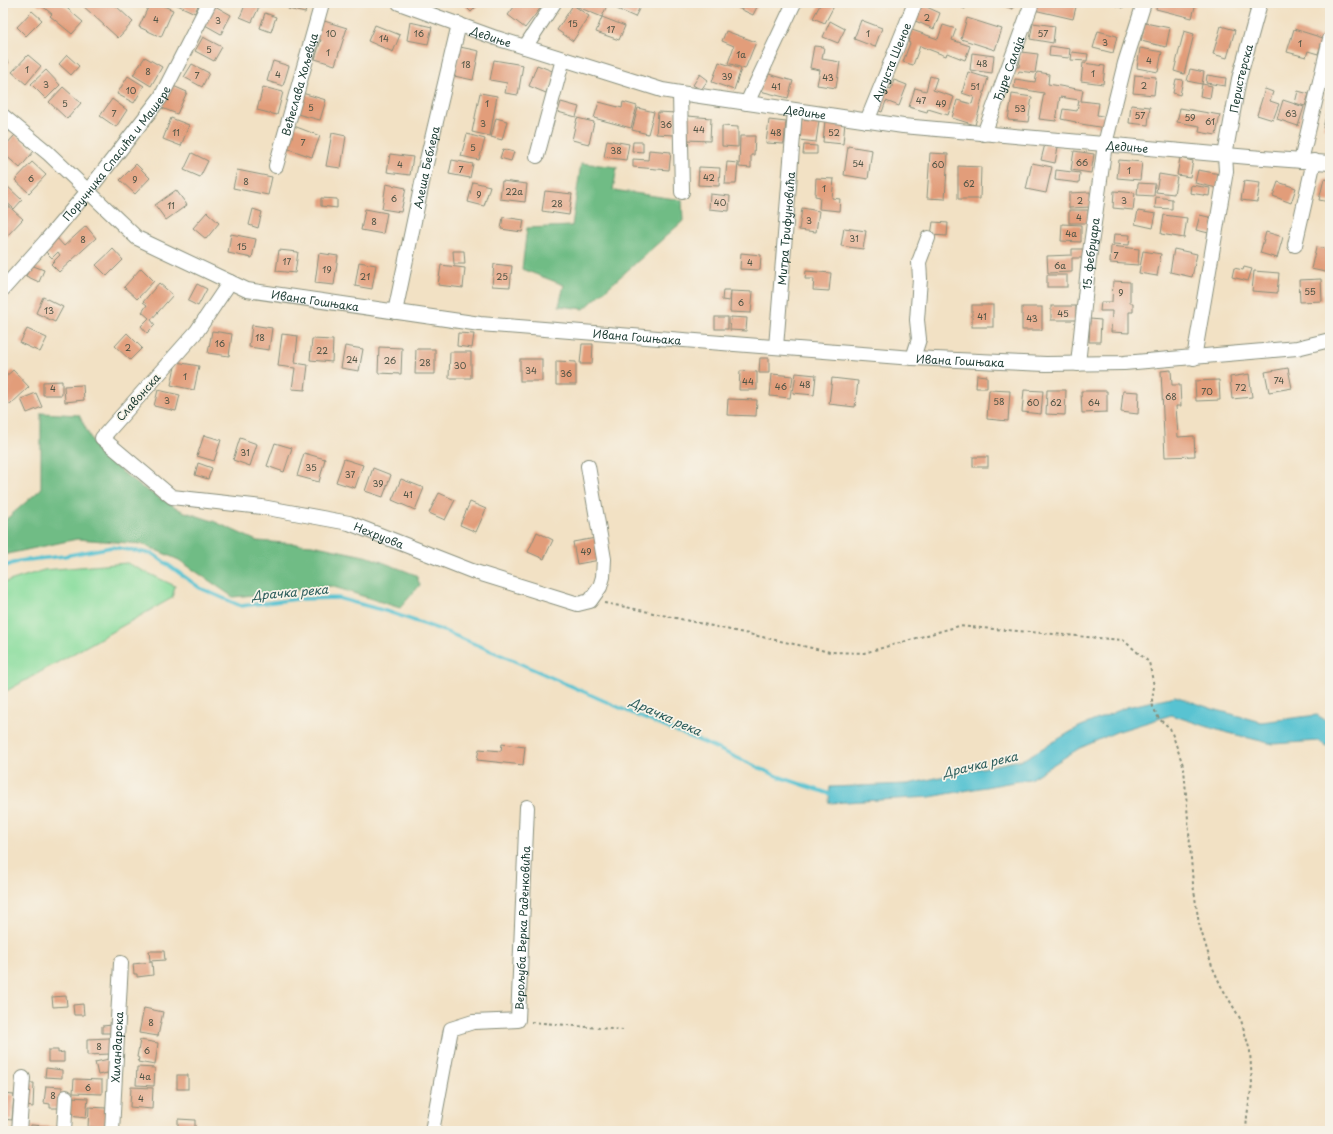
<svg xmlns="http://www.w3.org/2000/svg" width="1333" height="1134" viewBox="0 0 1333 1134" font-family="'Playpen Sans',sans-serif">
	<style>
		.green { fill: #8add9e; stroke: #548d69 }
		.forest { fill: #6fbc85; stroke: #477c5c }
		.water { fill: #58c3d2; stroke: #3c8083 }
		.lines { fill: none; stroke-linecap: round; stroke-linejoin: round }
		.stream { stroke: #58c3d2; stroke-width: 3.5 }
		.building { fill: #e29d7a }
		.minor-casing { stroke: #888f7c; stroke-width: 16 }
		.path { stroke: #888f7c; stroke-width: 2; stroke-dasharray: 3 3; stroke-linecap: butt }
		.minor { stroke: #fff; stroke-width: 14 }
		.labels { text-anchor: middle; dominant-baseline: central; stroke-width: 3.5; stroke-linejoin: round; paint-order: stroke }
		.number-label { font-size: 9px; fill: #505546 }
		.street-label { font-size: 11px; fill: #1f3d34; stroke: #f7f3e8 }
		.water-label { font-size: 12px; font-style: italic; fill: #2d5e5c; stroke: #f7f3e8 }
	</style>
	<rect width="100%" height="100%" fill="#f7f3e8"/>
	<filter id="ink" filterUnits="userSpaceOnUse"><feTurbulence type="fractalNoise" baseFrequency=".025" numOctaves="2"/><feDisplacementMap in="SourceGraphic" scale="8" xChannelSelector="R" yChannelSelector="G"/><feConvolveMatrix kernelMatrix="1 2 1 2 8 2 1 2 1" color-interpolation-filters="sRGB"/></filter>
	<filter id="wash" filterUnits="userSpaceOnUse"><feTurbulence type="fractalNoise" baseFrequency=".012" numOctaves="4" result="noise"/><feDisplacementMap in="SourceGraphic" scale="16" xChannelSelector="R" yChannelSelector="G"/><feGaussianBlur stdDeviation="0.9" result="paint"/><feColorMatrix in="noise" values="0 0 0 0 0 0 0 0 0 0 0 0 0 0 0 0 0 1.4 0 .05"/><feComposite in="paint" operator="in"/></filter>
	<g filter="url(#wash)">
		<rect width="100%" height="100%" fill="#f2e1c4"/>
		<polygon class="green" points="127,563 175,586 172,598 3,693 3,583 44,570"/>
		<g class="forest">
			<polygon points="581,163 617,167 613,190 682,200 683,221 584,309 559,306 564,285 522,269 527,228 572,226"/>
			<polygon points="41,413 79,415 98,453 140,486 182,511 213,521 257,541 312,545 369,557 416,575 420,585 400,608 331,586 264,594 233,597 179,560 142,544 77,539 3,555 3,522 41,489"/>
		</g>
		<polygon class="water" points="1175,696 1213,709 1261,722 1317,715 1330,723 1330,748 1319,741 1273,744 1221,731 1171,715 1116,732 1078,749 1030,779 930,797 829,803 830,787 908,784 1024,759 1079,727 1127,707"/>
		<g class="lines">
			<polyline class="stream" points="3,567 19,561 64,556 112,547 153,554 200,588 241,606 297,599 338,598 389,612 444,631 501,655 645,719 707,744 777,776 833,795"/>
		</g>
		<g id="blocks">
			<g class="building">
				<polygon points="36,3 61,3 83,22 72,34 50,16 52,14 41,5 40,7"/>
				<polygon points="81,3 113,3 133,22 118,38 81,4"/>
				<polygon points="150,3 157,3 173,10 161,37 139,27"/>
				<polygon points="173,3 199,3 195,13"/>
				<polygon points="246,3 261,3 252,22 240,17"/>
				<polygon points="289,3 308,3 305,13 288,9"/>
				<polygon points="462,3 480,3 471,12"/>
				<polygon points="517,3 537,3 542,6 525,28 508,15"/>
				<polygon points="574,3 608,3 602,17 573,5"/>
				<polygon points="620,3 642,3 635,17 617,9"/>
				<polygon points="741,3 759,3 753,15 738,8"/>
				<polygon points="821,3 827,3 834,6 825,23 813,18"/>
				<polygon points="950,3 967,3 965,9"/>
				<polygon points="995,3 1015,3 1013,9"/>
				<polygon points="1035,3 1077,3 1073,19 1034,10"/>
				<polygon points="1109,3 1126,3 1123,8"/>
				<polygon points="1157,3 1196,3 1192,18 1156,9"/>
				<polygon points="920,4 940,13 934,29 913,20"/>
				<polygon points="573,5 589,16 573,41 557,30"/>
				<polygon points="215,6 231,15 221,34 205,25"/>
				<polygon points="32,11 42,20 26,36 17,27"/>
				<polygon points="265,13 276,17 271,32 260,28"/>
				<polygon points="602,17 625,26 619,40 596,32"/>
				<polygon points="967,18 1002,29 995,50 961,39"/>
				<polygon points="321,20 347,28 335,65 315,59 321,40 315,38"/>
				<polygon points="861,20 882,28 875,47 854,39"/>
				<polygon points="830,21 845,29 838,43 823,37"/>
				<polygon points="410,22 432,27 428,44 407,40"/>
				<polygon points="1033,23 1055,26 1053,43 1030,39"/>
				<polygon points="1145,23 1170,28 1166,47 1141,41"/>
				<polygon points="375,25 400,35 393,52 368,41"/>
				<polygon points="943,25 956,29 952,40 970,46 965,60 947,53 946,56 920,46 913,65 903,62 910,43 908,42 912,30 938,39"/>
				<polygon points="1221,26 1235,30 1227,58 1213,54"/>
				<polygon points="1294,29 1323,38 1318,54 1308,51 1306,57 1287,52"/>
				<polygon points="726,31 756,42 745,69 728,63 734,46 722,41"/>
				<polygon points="1098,31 1117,36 1113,53 1093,48"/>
				<polygon points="1184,31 1194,34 1184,74 1174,71"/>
				<polygon points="203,37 222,47 214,61 195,51"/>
				<polygon points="814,46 824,47 822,59 840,62 836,88 817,85 820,70 810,68"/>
				<polygon points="1050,46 1070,49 1069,58 1049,56"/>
				<polygon points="460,47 479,51 473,80 454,76"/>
				<polygon points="1140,48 1162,52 1158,72 1137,68"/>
				<polygon points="1021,52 1038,54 1035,73 1019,71 1018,74 1011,72 1012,66 1019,67"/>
				<polygon points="1072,52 1088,54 1087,61 1071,60"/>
				<polygon points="972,53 994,56 992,73 970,70"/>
				<polygon points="28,55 41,66 26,84 12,72"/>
				<polygon points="67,55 79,66 71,75 59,64"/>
				<polygon points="145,57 162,67 151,86 133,75"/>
				<polygon points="3,58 9,62 3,70"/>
				<polygon points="494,60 523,65 518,95 505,93 507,83 490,80"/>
				<polygon points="273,61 289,66 283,86 267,81"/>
				<polygon points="719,62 741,69 734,90 712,82"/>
				<polygon points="1083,63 1105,66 1103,84 1081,81"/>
				<polygon points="192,64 209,73 202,87 184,77"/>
				<polygon points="537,65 555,72 546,93 529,86"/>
				<polygon points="1190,69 1204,72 1202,84 1187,81"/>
				<polygon points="46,70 60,85 46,99 31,84"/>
				<polygon points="968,72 988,78 975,125 952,118 957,100 972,104 974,97 962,93"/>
				<polygon points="1037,72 1049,74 1048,84 1083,90 1081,101 1099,103 1097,115 1107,117 1105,128 1075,123 1076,122 1061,119 1063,109 1077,111 1079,100 1060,97 1056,121 1039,119 1044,93 1014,88 1015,79 1035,82"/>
				<polygon points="765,73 793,81 788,98 760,91"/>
				<polygon points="700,74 708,80 701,90 693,85"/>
				<polygon points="1135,75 1156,77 1154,95 1133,93"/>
				<polygon points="1207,75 1226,78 1225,86 1206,83"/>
				<polygon points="128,76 144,86 134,103 117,94"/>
				<polygon points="930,76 937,78 933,90 954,97 948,115 928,109 927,112 909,107 915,88 926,91"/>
				<polygon points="1176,79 1183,80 1180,95 1173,93"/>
				<polygon points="894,80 907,85 899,106 886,101 882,112 874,109 883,86 891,89"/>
				<polygon points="1202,84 1212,86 1210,98 1200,96"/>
				<polygon points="171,85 187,92 177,114 162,108"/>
				<polygon points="63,87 81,103 67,119 49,102"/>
				<polygon points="263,87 283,92 277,115 257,110"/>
				<polygon points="1265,89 1273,92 1270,101 1279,104 1273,120 1257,115"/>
				<polygon points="1298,91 1309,94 1305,106 1295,103"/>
				<polygon points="302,93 326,100 320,120 297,114"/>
				<polygon points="480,93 497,96 490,136 472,132"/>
				<polygon points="1012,94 1032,97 1028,122 1008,120"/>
				<polygon points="112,99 127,110 116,127 100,116"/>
				<polygon points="1283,100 1304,107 1298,126 1277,119"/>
				<polygon points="561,102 579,107 576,117 558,112"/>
				<polygon points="599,102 622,108 623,102 637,106 631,128 594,118"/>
				<polygon points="1329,104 1330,104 1330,129 1323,128"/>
				<polygon points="1131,105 1150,107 1148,125 1129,123"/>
				<polygon points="638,108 654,112 648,134 632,130"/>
				<polygon points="1180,108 1220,115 1216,135 1199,132 1200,126 1177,122"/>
				<polygon points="658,112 676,113 674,135 656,134"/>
				<polygon points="688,116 711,118 710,141 686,140"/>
				<polygon points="171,118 189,125 181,146 163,139"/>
				<polygon points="496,118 507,121 502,140 491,137"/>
				<polygon points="577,118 594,122 589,144 572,140"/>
				<polygon points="802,119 819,121 816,142 799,140"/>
				<polygon points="769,120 786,122 784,144 766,143"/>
				<polygon points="825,120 845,122 843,144 823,142"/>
				<polygon points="3,125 9,131 3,138"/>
				<polygon points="294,126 320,136 312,157 286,148"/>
				<polygon points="722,126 738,127 738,147 722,146"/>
				<polygon points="332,133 346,136 341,168 326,166"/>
				<polygon points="467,134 485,139 479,160 461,156"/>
				<polygon points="15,135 34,151 20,168 3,153 3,148"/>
				<polygon points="740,136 755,136 754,155 751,155 751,168 739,167"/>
				<polygon points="607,140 629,144 626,160 604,157"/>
				<polygon points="633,142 643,142 643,152 632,151"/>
				<polygon points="1045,144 1058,147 1055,163 1041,160"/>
				<polygon points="804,145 817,146 817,154 803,154"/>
				<polygon points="848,146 872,150 868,179 844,175"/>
				<polygon points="503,149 514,152 511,161 500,158"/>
				<polygon points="649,150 671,152 669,170 633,167 633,159 648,160"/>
				<polygon points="1074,151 1094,154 1091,173 1071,170"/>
				<polygon points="192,153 208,161 200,177 184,170"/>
				<polygon points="930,153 948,154 945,199 927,198"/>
				<polygon points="390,154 413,157 410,175 387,172"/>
				<polygon points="1180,158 1193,161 1190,177 1177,175"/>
				<polygon points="452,160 473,164 470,178 449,174"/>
				<polygon points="1119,160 1142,162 1140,180 1117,178"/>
				<polygon points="32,162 46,175 29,193 15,180"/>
				<polygon points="727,162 738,163 736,184 725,184"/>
				<polygon points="1032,163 1052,167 1046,193 1026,189"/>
				<polygon points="136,164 150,178 135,194 120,180"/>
				<polygon points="958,166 981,167 980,199 958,199"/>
				<polygon points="699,167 720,168 719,186 698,185"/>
				<polygon points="237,170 272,177 268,195 233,188"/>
				<polygon points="1056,170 1080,173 1079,183 1055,180"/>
				<polygon points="1198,170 1220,174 1217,188 1195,183"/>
				<polygon points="1159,174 1177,177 1174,194 1156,192"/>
				<polygon points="816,178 834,179 832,198 840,199 839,211 819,209 820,197 815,196"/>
				<polygon points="1324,179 1330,180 1330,202 1319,200"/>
				<polygon points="502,181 527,184 525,202 500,199"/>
				<polygon points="1244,181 1260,183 1257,202 1241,200"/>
				<polygon points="473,182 490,186 484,206 468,202"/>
				<polygon points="1278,182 1296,188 1291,203 1273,196"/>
				<polygon points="1138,183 1155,184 1154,196 1137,195"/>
				<polygon points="386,184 406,188 401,212 382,209"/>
				<polygon points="6,185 22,200 14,209 3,199 3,188"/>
				<polygon points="1191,185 1210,188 1209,196 1190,193"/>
				<polygon points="176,190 187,205 166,220 155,205"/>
				<polygon points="545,191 572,194 569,215 542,211"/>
				<polygon points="1114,191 1135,193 1133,210 1113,208"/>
				<polygon points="1090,192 1091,207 1069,208 1069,193"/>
				<polygon points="710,194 730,196 729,211 709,209"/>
				<polygon points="1156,197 1172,199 1172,209 1155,208"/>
				<polygon points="321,198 337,199 337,208 321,206"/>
				<polygon points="5,203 23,219 7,236 3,232 3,206"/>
				<polygon points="802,208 819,211 816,232 799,230"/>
				<polygon points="253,209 262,212 258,228 249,225"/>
				<polygon points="365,209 387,213 383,234 361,230"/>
				<rect x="1069" y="210" width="19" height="13"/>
				<polygon points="1138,211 1156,214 1153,228 1135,224"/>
				<polygon points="207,212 219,223 206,239 193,228"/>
				<polygon points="1164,215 1187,218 1184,238 1161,234"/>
				<polygon points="1200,215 1217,219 1213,234 1196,230"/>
				<polygon points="503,217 524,220 522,232 501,229"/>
				<polygon points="933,222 948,223 947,236 931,235"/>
				<polygon points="1062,224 1081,225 1081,242 1061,241"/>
				<polygon points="86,226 96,238 59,272 51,264 60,255 58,252 52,258 43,249 56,237 64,246"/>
				<polygon points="844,228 866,231 863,249 841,246"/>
				<polygon points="1266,232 1283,237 1277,258 1260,253"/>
				<polygon points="231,234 256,239 252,258 228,253"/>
				<polygon points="1114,234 1130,235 1129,245 1113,244"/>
				<polygon points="1111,246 1139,249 1138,265 1110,263"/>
				<polygon points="1316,247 1330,250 1330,273 1311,269"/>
				<polygon points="113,249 123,260 107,276 96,265"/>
				<polygon points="1072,249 1085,249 1085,258 1072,258 1072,272 1048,273 1047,256 1072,255"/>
				<polygon points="1174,249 1197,254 1192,277 1170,272"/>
				<polygon points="279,250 298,252 295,273 276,271"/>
				<polygon points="453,251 464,251 465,264 454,264"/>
				<polygon points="1143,251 1161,254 1157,276 1139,273"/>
				<polygon points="319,253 338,256 334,285 315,283"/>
				<polygon points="741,253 761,255 760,270 740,269"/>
				<polygon points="359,262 376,265 372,289 355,286"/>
				<polygon points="494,264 512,266 510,287 492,286"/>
				<polygon points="31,265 44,270 39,282 26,276"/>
				<polygon points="441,265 465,268 463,288 438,285"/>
				<polygon points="1244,267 1252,269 1248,281 1232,277 1234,268 1243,270"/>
				<polygon points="141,268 154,281 137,299 124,287"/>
				<polygon points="806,271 831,273 829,291 813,290 814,279 805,279"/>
				<polygon points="1254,271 1279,273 1277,293 1252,291"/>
				<rect x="1047" y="275" width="20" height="12"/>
				<polygon points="1321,279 1322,301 1300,302 1299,280"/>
				<polygon points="1113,281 1130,282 1130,303 1133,303 1133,312 1129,312 1129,333 1111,332 1112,311 1100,311 1101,302 1112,302"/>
				<polygon points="159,283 173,295 151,320 155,325 147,333 141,326 149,318 142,312 147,305 143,302"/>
				<polygon points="197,284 207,289 198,306 188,301"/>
				<polygon points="723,290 730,290 729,301 722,300"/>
				<polygon points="731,291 753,292 751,313 730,312"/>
				<polygon points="43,297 63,307 55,322 36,313"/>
				<rect x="972" y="305" width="21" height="22"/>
				<rect x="1051" y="306" width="25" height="14"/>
				<rect x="1022" y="307" width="20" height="23"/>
				<rect x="715" y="317" width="13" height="12"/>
				<polygon points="731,317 747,318 746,331 730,330"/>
				<polygon points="1090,319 1101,320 1100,342 1089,342"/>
				<polygon points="252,325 272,328 269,350 249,347"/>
				<polygon points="27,329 47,338 40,352 20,343"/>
				<polygon points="212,331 232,334 229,356 208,353"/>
				<polygon points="127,333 142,348 130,360 115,346"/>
				<polygon points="458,333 474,334 472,348 457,346"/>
				<polygon points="282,334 298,336 295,363 308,365 305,390 292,389 295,368 278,366"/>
				<polygon points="312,339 333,340 332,362 310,360"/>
				<polygon points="582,344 593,344 592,364 580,364"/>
				<polygon points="345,346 363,349 359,371 341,368"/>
				<polygon points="379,347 402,348 401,374 378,373"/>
				<polygon points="416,349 435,349 435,374 415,374"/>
				<polygon points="450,352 471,352 471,378 449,378"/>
				<polygon points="760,358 769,358 769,373 759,373"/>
				<rect x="520" y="359" width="22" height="22"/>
				<polygon points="556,361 576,362 576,385 556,385"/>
				<polygon points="176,362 199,366 194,390 171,385"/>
				<polygon points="1288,368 1292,388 1269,392 1265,372"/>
				<polygon points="13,370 29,387 10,405 3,397 3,379"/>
				<polygon points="1171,370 1172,385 1180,385 1181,406 1176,406 1178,437 1194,436 1195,456 1165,457 1161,371"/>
				<polygon points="740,371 757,372 757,390 739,390"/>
				<polygon points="796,373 816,375 814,395 793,393"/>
				<polygon points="772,374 793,376 790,398 770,396"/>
				<polygon points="1249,374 1252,397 1232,399 1230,377"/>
				<polygon points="977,375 987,376 987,388 976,388"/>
				<polygon points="832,378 858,381 855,407 829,404"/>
				<polygon points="1219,380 1220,400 1196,401 1195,381"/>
				<polygon points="62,381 62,395 43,395 43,382"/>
				<polygon points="83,385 84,400 65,402 64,386"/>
				<polygon points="158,390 180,395 176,411 154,406"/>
				<polygon points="989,390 1010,391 1008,421 987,419"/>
				<polygon points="1024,390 1043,391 1041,414 1022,412"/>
				<polygon points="1047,390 1066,390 1065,415 1046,414"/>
				<polygon points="1081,391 1107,391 1107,412 1082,413"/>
				<polygon points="1123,391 1139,392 1138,414 1121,412"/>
				<polygon points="36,393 42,407 27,413 21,399"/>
				<polygon points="728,399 757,400 756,416 727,415"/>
				<polygon points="204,435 221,440 214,461 197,456"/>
				<polygon points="240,438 257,444 250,466 233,460"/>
				<polygon points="275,443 292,448 284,472 267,466"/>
				<polygon points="304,453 325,459 319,482 297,476"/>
				<rect x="973" y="457" width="15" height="10"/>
				<polygon points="344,459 363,465 355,488 336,482"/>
				<polygon points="198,463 212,468 208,479 195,475"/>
				<polygon points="373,468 391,475 383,497 365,491"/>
				<polygon points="401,479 424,488 415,510 392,500"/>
				<polygon points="439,493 455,500 445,520 429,513"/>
				<polygon points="470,502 486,509 476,532 460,525"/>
				<polygon points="537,532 553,540 544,559 528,552"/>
				<polygon points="596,538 600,560 577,564 573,542"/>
				<polygon points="502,744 525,747 523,765 477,760 479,749 501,751"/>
				<polygon points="149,951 164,951 165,960 150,961"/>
				<polygon points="152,962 153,975 137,977 137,974 134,974 133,964"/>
				<polygon points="66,996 67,1006 53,1007 52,997"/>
				<polygon points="83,1004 84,1015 74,1015 73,1005"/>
				<polygon points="144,1008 163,1012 158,1036 139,1033"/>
				<polygon points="113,1025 113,1033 102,1033 102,1026"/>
				<polygon points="110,1038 110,1054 87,1055 87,1039"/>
				<polygon points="140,1040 158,1043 155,1065 138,1062 139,1058 137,1057"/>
				<polygon points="48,1050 58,1050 58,1053 64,1052 64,1062 48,1062"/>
				<polygon points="109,1059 112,1072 98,1075 95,1062"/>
				<polygon points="137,1067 155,1068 154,1086 136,1085"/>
				<polygon points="46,1068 62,1070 62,1078 45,1077"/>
				<rect x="177" y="1075" width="11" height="14"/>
				<polygon points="74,1079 102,1080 102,1094 73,1093"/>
				<polygon points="27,1083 34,1083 33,1107 25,1106"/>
				<polygon points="46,1086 62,1087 61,1108 50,1108 50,1104 44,1103"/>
				<polygon points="131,1087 153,1088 152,1109 130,1107"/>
				<polygon points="3,1094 14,1095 12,1120 3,1119"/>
				<polygon points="71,1097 88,1098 86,1118 69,1116"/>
				<polygon points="89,1107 106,1108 105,1128 88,1127"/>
				<polygon points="178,1119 195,1120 195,1131 178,1131"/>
				<polygon points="31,1125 57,1127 57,1131 30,1131"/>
			</g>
		</g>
	</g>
	<g filter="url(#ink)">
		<use href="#blocks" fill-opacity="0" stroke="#888f7c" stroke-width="1"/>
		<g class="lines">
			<defs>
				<g id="minor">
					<path id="s1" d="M399 3 496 38 662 90 680 93 903 126 1249 157 1330 163"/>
					<polyline points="525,47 554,3"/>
					<polyline points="680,93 682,192"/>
					<polyline points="747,103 794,3"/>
					<path id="s2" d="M3 116 48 153 137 238 247 290 480 324 913 358 1046 364 1124 363 1297 348 1330 340"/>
					<path id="s3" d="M867 121 915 3"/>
					<path id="s4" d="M984 134 1032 3"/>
					<polyline points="537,156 563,59"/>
					<polyline points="1301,161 1330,39"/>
					<path id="s5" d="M276 166 322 3"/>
					<polyline points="1295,245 1314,161"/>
					<path id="s6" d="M230 282 197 331 102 438 172 497 262 507 349 523 472 571 578 604 590 601 600 587 603 577 604 559 588 466"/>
					<path id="s7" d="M3 289 45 242 88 191 161 97 209 3"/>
					<path id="s8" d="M395 312 426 164 459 24"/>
					<path id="s9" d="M776 347 795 111"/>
					<polyline points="913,358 919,339 917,320 920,279 919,262 928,238"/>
					<path id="s10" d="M1194 358 1226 171 1225 155 1239 79 1260 3"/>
					<path id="s11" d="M1078 364 1089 259 1105 144 1125 63 1144 3"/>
					<polyline points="19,1131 23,1078"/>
					<polyline points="64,1131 66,1097"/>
					<path id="s12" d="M112 1131 121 963"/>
					<path id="s13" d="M432 1131 451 1029 473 1022 518 1020 527 807"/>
				</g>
			</defs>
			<use href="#minor" class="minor-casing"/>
			<g class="path">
				<polyline points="604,603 626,607 830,652 864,653 959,626 1123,640 1149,662 1154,686 1152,700 1153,707 1159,719 1170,728 1173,736 1184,768 1193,884 1199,924 1212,966 1221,986 1241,1020 1250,1051 1252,1084 1247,1116 1246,1131"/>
				<polyline points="531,1022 623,1030"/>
			</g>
			<use href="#minor" class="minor"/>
		</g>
	</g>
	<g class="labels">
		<g class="number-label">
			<text x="927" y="17">2</text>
			<text x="156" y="19">4</text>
			<text x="218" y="20">3</text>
			<text x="573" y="23">15</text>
			<text x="611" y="29">17</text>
			<text x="331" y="33">10</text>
			<text x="419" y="33">16</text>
			<text x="868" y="33">1</text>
			<text x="1043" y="33">57</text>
			<text x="384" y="38">14</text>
			<text x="1105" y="42">3</text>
			<text x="1300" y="43">1</text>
			<text x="209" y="49">5</text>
			<text x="328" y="52">1</text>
			<text x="741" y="54">1a</text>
			<text x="1149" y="60">4</text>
			<text x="982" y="63">48</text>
			<text x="466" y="64">18</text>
			<text x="27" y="69">1</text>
			<text x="148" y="71">8</text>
			<text x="1093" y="73">1</text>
			<text x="278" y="74">4</text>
			<text x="197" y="75">7</text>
			<text x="727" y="76">39</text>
			<text x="828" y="77">43</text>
			<text x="46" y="84">3</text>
			<text x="1144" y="85">2</text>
			<text x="776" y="86">41</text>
			<text x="975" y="86">51</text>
			<text x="131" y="90">10</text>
			<text x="921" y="100">47</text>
			<text x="65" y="103">5</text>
			<text x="487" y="103">1</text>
			<text x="941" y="103">49</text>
			<text x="311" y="107">5</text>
			<text x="1020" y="108">53</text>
			<text x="114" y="113">7</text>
			<text x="1291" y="113">63</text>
			<text x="1140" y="115">57</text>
			<text x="1190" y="117">59</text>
			<text x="1210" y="121">61</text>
			<text x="483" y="123">3</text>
			<text x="666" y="124">36</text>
			<text x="699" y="129">44</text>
			<text x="176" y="132">11</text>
			<text x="776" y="132">48</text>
			<text x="834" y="132">52</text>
			<text x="303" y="142">7</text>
			<text x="473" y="147">5</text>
			<text x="616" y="150">38</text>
			<text x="1082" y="162">66</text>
			<text x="858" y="163">54</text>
			<text x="400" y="164">4</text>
			<text x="938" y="164">60</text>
			<text x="461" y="169">7</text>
			<text x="1129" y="170">1</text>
			<text x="709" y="177">42</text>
			<text x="31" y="178">6</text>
			<text x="135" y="179">9</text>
			<text x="246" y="181">8</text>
			<text x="969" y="183">62</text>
			<text x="824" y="188">1</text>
			<text x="514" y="191">22a</text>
			<text x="479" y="194">9</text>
			<text x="394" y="198">6</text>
			<text x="1080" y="200">2</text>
			<text x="1124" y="200">3</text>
			<text x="720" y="202">40</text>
			<text x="557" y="203">28</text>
			<text x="171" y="205">11</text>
			<text x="1079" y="217">4</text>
			<text x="809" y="220">3</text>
			<text x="374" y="221">8</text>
			<text x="1071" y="233">4a</text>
			<text x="854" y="238">31</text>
			<text x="83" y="239">8</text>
			<text x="242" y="246">15</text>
			<text x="1116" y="255">7</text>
			<text x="287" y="261">17</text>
			<text x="750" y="262">4</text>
			<text x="1060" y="265">6a</text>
			<text x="327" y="269">19</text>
			<text x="365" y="276">21</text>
			<text x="502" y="276">25</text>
			<text x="1310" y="291">55</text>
			<text x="1121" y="292">9</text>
			<text x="741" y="302">6</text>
			<text x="49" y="310">13</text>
			<text x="1063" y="313">45</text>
			<text x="982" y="316">41</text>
			<text x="1032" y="318">43</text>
			<text x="260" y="337">18</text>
			<text x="220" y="343">16</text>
			<text x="128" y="347">2</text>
			<text x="322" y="350">22</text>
			<text x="352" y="359">24</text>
			<text x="390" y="360">26</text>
			<text x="425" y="362">28</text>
			<text x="460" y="365">30</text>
			<text x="531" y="370">34</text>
			<text x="566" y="373">36</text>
			<text x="185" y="376">1</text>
			<text x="1279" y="380">74</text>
			<text x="748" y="381">44</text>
			<text x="805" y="384">48</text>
			<text x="781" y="386">46</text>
			<text x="1241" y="387">72</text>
			<text x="53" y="388">4</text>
			<text x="1207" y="391">70</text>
			<text x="1171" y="396">68</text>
			<text x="167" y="400">3</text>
			<text x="999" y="401">58</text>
			<text x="1033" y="402">60</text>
			<text x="1056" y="402">62</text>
			<text x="1094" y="402">64</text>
			<text x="245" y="452">31</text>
			<text x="311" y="467">35</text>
			<text x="350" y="474">37</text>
			<text x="378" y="483">39</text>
			<text x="408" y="494">41</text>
			<text x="586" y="551">49</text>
			<text x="151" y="1022">8</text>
			<text x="99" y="1046">8</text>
			<text x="147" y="1050">6</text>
			<text x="145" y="1076">4a</text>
			<text x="88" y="1087">6</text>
			<text x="53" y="1095">8</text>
			<text x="141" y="1098">4</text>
		</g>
		<g class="street-label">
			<text stroke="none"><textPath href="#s1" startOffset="98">Дедиње</textPath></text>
			<text stroke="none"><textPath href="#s3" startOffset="64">Аугуста Шеное</textPath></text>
			<text stroke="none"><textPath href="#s4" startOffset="70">Ђуре Салаја</textPath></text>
			<text stroke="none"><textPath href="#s10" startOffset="284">Перистерска</textPath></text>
			<text stroke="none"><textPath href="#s5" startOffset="85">Већеслава Хољевца</textPath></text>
			<text stroke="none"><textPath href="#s1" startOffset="422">Дедиње</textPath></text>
			<text stroke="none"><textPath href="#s1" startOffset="746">Дедиње</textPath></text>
			<text stroke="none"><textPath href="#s7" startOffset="177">Поручника Спасића и Машере</textPath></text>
			<text stroke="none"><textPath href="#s8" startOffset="148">Алеша Беблера</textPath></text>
			<text stroke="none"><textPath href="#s9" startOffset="119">Митра Трифуновића</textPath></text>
			<text stroke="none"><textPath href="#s11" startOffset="111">15. фебруара</textPath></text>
			<text stroke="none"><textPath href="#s2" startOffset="372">Ивана Гошњака</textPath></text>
			<text stroke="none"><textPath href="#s2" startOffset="696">Ивана Гошњака</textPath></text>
			<text stroke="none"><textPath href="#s2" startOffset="1020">Ивана Гошњака</textPath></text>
			<text transform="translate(138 397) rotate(-48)">Славонска</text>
			<text stroke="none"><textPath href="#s6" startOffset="505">Нехруова</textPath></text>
			<text stroke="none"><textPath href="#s13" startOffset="264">Верољуба Верка Раденковића</textPath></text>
			<text stroke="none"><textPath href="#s12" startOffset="84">Хиландарска</textPath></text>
		</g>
		<g class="water-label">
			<text transform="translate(290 592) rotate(-5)">Драчка река</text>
			<text transform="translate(666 716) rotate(24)">Драчка река</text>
			<text transform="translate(980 764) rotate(-13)">Драчка река</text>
		</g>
	</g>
	<rect width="1333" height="1134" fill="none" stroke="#f7f3e8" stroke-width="16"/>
</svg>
